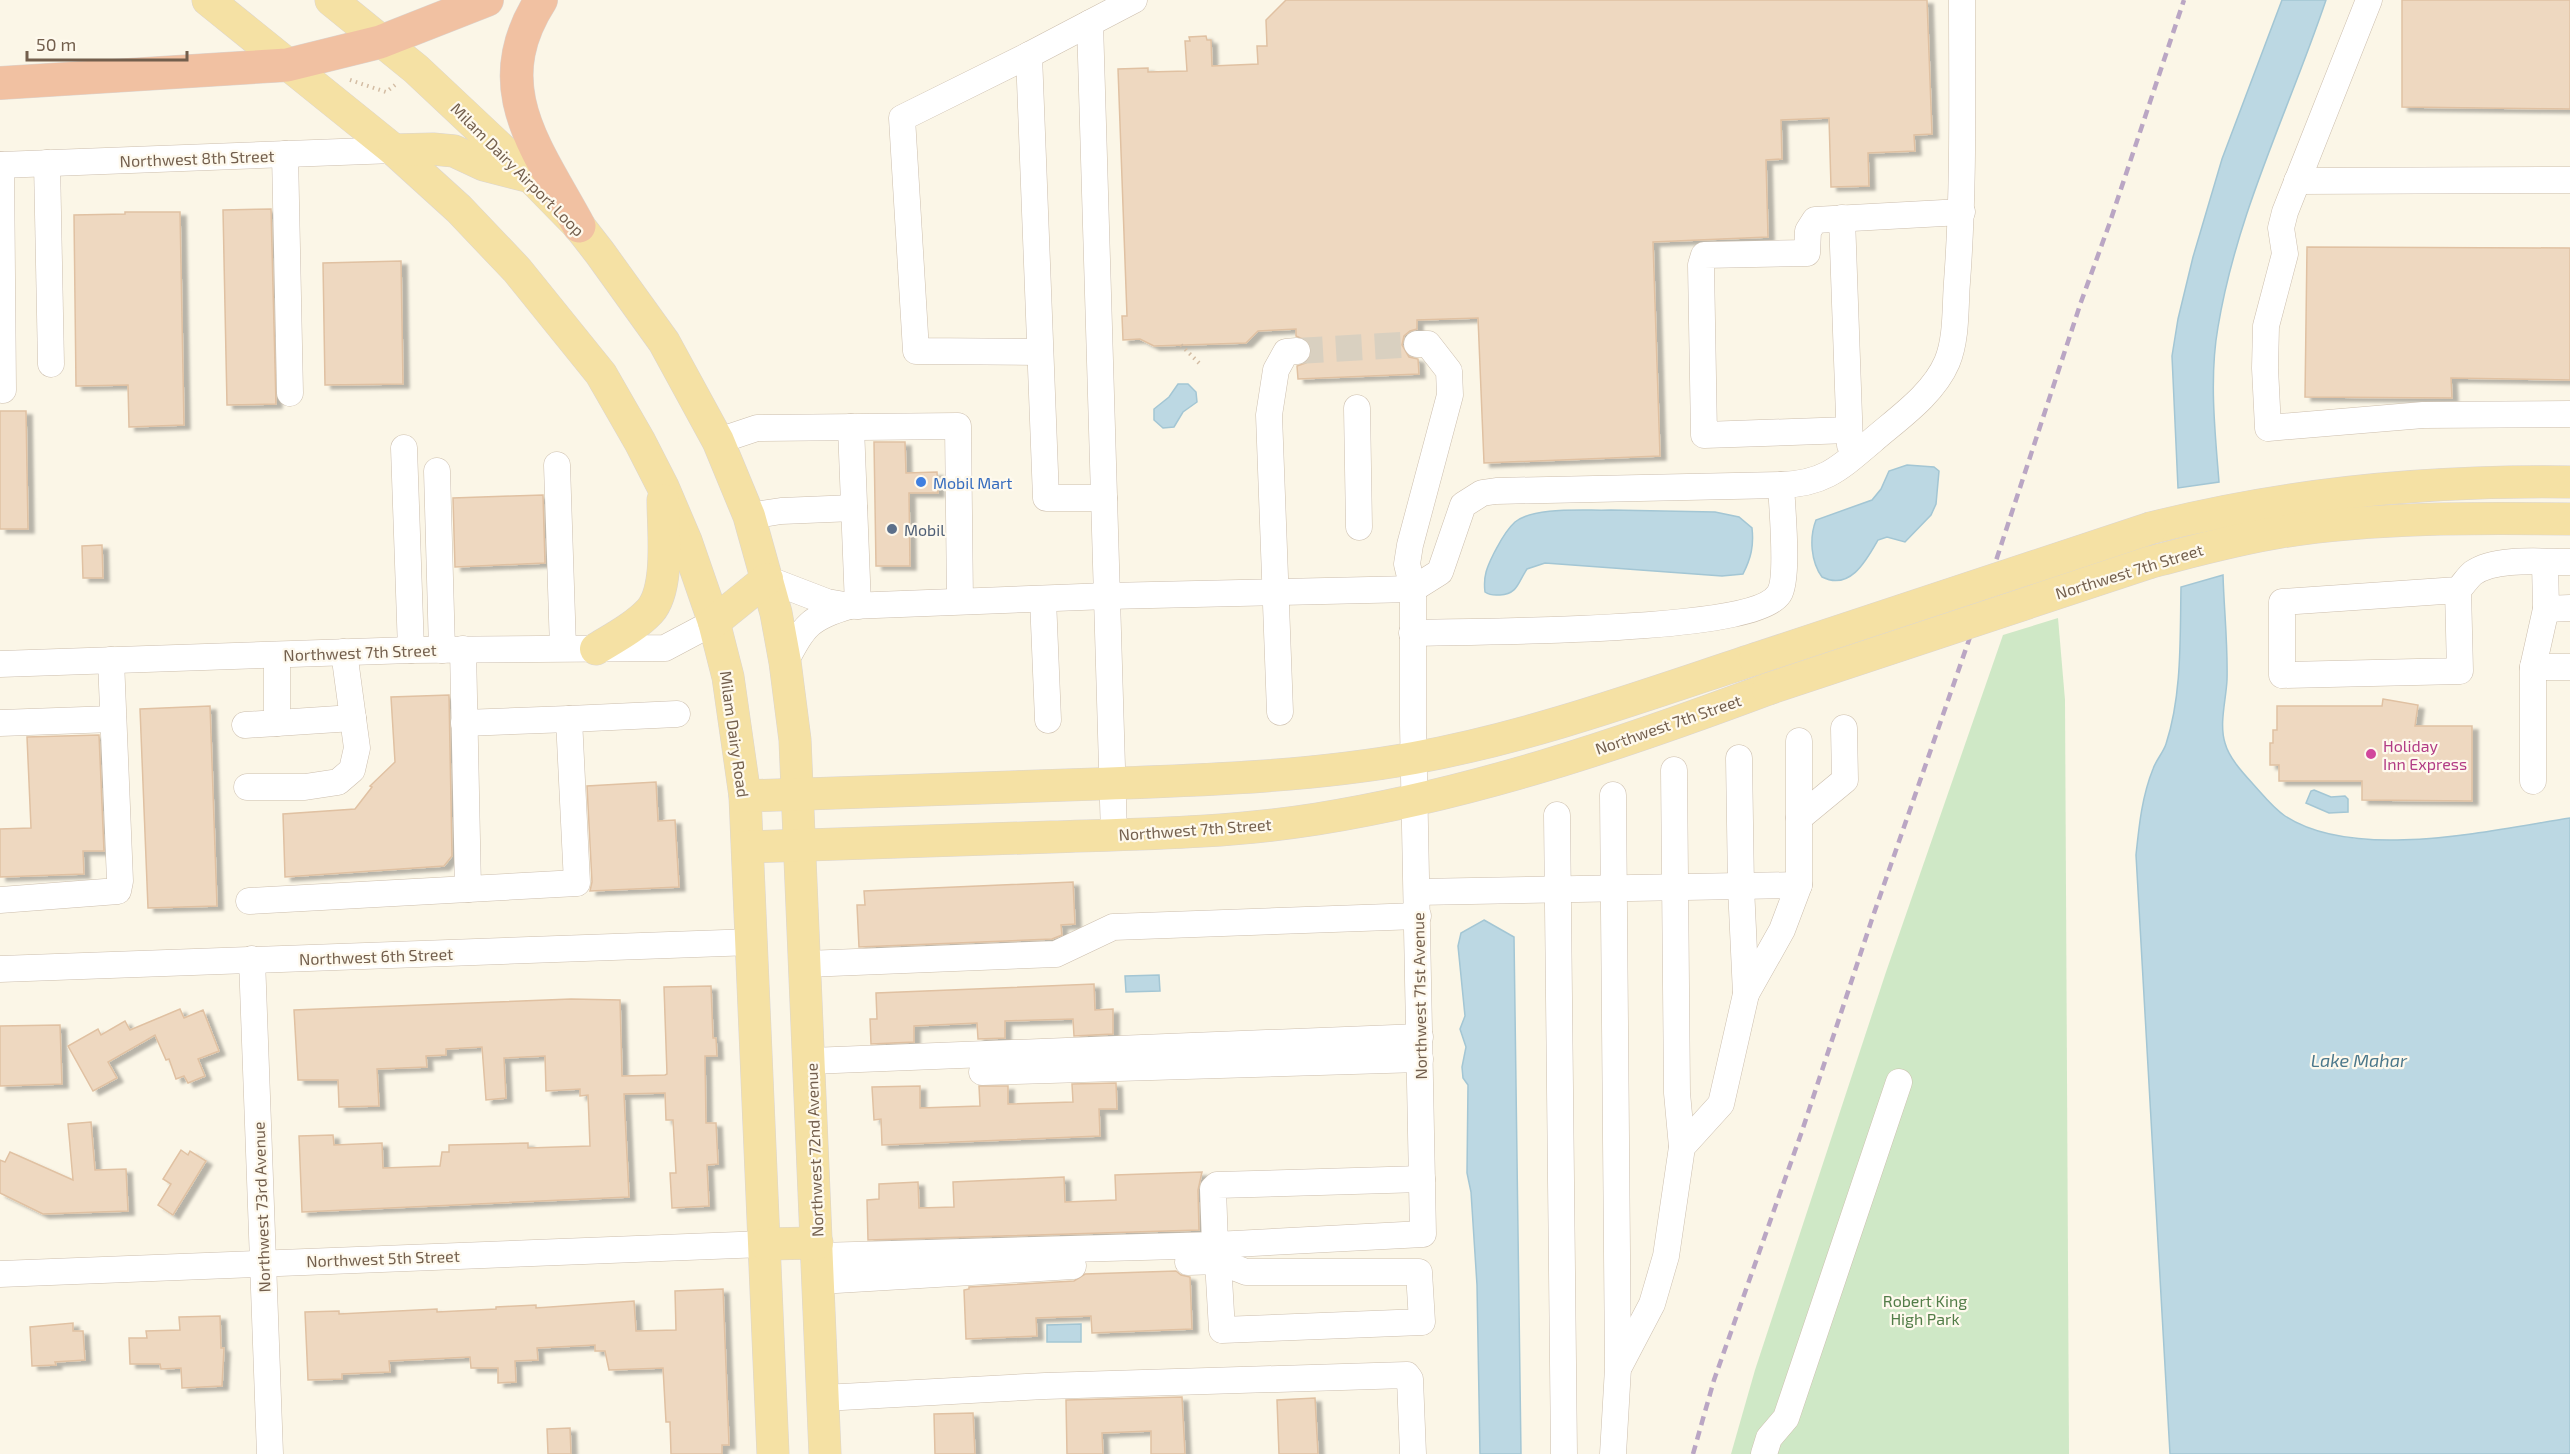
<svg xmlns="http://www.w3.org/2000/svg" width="2570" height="1454" viewBox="0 0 2570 1454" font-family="'Exo 2',sans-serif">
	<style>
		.green { fill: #cfe8c6 }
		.water { fill: #bcd8e3; stroke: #a3c6d4; stroke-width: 1.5 }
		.building { fill: #eed8c0; stroke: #e0c1a2; stroke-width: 1.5; filter: url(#shadow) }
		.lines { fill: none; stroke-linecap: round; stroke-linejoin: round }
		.minor-tunnel { stroke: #d9d0c0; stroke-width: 26; stroke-dasharray: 26 13; stroke-linecap: butt }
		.minor-casing { stroke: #ccbead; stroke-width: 27 }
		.major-casing { stroke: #dbd5d1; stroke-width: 33 }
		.highway-casing { stroke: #dbd5d1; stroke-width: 34 }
		.path { stroke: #d3bca3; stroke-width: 4; stroke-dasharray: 1.5 4.5; stroke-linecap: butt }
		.minor { stroke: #fff; stroke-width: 26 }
		.major { stroke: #f5e1a4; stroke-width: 32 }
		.highway { stroke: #f1c1a2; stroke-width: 33 }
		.rail { stroke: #baa6c4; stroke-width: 4.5; stroke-dasharray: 9 6; stroke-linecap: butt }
		.major-bridge-casing { stroke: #dbd5d1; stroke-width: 33; stroke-linecap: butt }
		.major-bridge { stroke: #f5e1a4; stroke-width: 32 }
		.shop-dot { fill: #3f7fe0; stroke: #fef9ed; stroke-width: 2 }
		.service-dot { fill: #5c6f8a; stroke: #fef9ed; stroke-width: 2 }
		.hotel-dot { fill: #d1479c; stroke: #fef9ed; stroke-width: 2 }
		.labels { text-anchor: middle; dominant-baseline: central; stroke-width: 4.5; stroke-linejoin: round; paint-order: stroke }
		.street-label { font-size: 16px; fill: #735f4d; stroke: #fef9ed }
		.shop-label { font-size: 16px; fill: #366cbe; stroke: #fef9ed; text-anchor: start }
		.service-label { font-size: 16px; fill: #4e5e75; stroke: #fef9ed; text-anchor: start }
		.hotel-label { font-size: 16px; fill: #b23c85; stroke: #fef9ed; text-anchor: start }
		.park-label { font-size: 16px; fill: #527d48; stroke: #fef9ed }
		.water-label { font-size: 18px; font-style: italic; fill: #4c788b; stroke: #fef9ed }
	</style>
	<defs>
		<filter id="shadow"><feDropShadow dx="6" dy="4" stdDeviation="1.5" flood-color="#0004"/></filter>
	</defs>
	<rect width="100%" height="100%" fill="#fbf6e7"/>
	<polygon class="green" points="2058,618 2065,700 2069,1454 1731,1454 1755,1370 1886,972 2003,635"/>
	<g class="water">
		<path d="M2282 0H2326C2289 110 2237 212 2218 327 2209 378 2215 431 2219 482L2178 488 2172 356 2178 319 2193 257 2222 159Z"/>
		<polygon points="1178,384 1188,384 1196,392 1197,402 1183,412 1174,427 1163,428 1154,420 1154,409 1169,397"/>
		<path d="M1907 465 1934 467 1939 471 1936 504 1931 515 1905 542 1887 537 1878 540C1866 561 1850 591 1822 577 1811 562 1809 538 1816 520L1872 500 1881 489 1889 471Z"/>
		<path d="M1611 510 1715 512 1739 517 1752 528C1754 546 1751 558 1743 574L1722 576 1545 563 1527 569C1518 582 1518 594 1500 595 1494 595 1491 596 1485 592 1483 576 1487 567 1494 553 1500 542 1505 531 1515 522 1535 506 1586 511 1611 510Z"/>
		<path d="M2223 575C2224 610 2228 645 2227 680 2226 700 2219 724 2225 743 2229 758 2243 773 2253 784 2263 795 2273 808 2285 816 2355 862 2492 830 2570 818V1454H2170L2136 855C2139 826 2142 796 2153 769 2156 760 2163 753 2166 744 2182 695 2180 639 2181 587Z"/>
		<polygon points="2314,790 2331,797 2345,796 2348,799 2348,812 2329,813 2306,803 2311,791"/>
		<polygon points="1484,920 1514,937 1521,1454 1480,1454 1477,1285 1471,1192 1467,1173 1468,1085 1463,1078 1462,1067 1466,1047 1460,1029 1465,1016 1458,946 1461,933"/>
		<polygon points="1159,975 1160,991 1126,992 1125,976"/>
		<polygon points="1081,1324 1081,1342 1047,1342 1047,1325"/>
	</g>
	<g class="building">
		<polygon points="1286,0 1927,0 1932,134 1914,135 1915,151 1868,153 1869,186 1831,187 1829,118 1781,120 1782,159 1766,160 1768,237 1653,242 1660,456 1484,463 1478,318 1417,320 1417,329 1410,331 1404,336 1402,345 1409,357 1418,359 1419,374 1298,379 1297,366 1306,363 1312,350 1309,342 1296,336 1296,329 1258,331 1246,343 1154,346 1140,339 1123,340 1122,316 1127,316 1118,69 1148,68 1148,72 1187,71 1185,41 1190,41 1189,37 1206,36 1207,40 1211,40 1212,66 1258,64 1257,46 1267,46 1266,20"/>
		<polygon points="2402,0 2570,0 2570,109 2402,107"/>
		<polygon points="271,209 276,404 227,405 223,210"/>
		<polygon points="125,212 180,212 184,425 129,427 128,385 76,386 74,215 125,214"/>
		<polygon points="2307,247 2570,248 2570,380 2451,378 2452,398 2305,397"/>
		<polygon points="401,261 403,384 325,385 323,263"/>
		<polygon points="0,411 26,411 28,529 0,529"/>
		<polygon points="874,442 905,442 906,473 937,472 938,493 909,493 910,566 876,566"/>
		<polygon points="543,495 545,563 455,567 453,498"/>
		<polygon points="102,545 103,578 83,578 82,546"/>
		<polygon points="449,695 452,856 444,866 285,877 283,814 355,809 372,787 370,786 395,762 391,697"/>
		<polygon points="2383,699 2418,705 2415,726 2472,726 2472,801 2362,800 2362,781 2279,781 2279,765 2270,765 2270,743 2273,743 2273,730 2277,730 2277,706 2382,706"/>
		<polygon points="210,706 217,906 148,908 140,709"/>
		<polygon points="99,735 104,851 83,851 84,874 0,877 0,829 31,828 27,737"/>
		<polygon points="656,782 658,821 675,820 679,887 590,891 592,882 587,786"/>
		<polygon points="1073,882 1075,924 1061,925 1062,935 1052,939 859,947 857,905 865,905 864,891"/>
		<polygon points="1094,984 1095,1010 1113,1009 1113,1034 1074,1036 1073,1019 1005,1021 1005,1038 978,1039 977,1023 914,1026 914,1042 871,1044 870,1019 877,1019 876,993"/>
		<polygon points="711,986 713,1038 716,1038 717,1056 705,1056 706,1123 716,1123 718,1164 707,1165 709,1206 672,1208 670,1173 676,1173 673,1120 666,1120 665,1093 624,1094 629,1197 302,1212 299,1136 333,1135 334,1145 382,1143 383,1168 440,1166 442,1152 449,1152 449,1145 528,1143 528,1148 590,1146 588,1095 580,1096 580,1089 546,1091 545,1056 504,1058 506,1098 486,1100 482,1047 446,1049 446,1055 426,1056 427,1067 377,1069 379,1106 339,1107 338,1080 298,1080 294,1010 571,999 620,1000 622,1076 665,1075 667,1074 664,987"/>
		<polygon points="180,1009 184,1018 203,1010 219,1051 198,1059 205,1076 188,1083 184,1076 176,1079 169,1059 166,1060 155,1035 108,1062 117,1078 93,1091 68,1046 98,1029 101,1035 125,1021 130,1030"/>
		<polygon points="60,1025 62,1084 0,1086 0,1026"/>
		<polygon points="1116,1083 1117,1109 1099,1109 1100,1136 882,1145 881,1119 874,1120 872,1087 920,1086 920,1108 980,1106 979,1086 1008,1086 1008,1104 1073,1102 1072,1084"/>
		<polygon points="91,1122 95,1170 126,1169 128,1211 43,1214 0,1193 0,1160 5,1162 10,1152 73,1180 68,1124"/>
		<polygon points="181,1150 188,1155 190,1151 206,1161 173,1215 158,1205 171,1184 163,1179"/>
		<polygon points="1202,1172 1198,1190 1199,1230 868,1240 867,1200 879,1199 879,1184 918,1182 919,1208 954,1207 953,1182 1064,1177 1065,1202 1116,1200 1115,1175"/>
		<polygon points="1176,1271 1181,1275 1190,1277 1192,1329 1092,1333 1091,1316 1036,1318 1037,1336 966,1339 964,1290 969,1289 969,1287 1074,1281 1085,1274"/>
		<polygon points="723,1289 729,1445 722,1445 722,1454 671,1454 670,1422 666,1422 663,1368 609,1370 605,1351 595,1351 595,1345 537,1348 538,1360 515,1361 516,1382 498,1383 498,1368 471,1368 470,1357 389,1361 390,1372 342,1374 342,1379 308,1380 305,1312 339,1311 339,1314 437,1309 437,1312 496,1309 496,1307 536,1305 536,1308 634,1301 636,1331 676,1330 675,1291"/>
		<polygon points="220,1316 221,1348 224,1348 222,1386 182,1388 181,1368 161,1369 160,1364 130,1364 129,1338 147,1338 146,1331 180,1330 179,1317"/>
		<polygon points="73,1323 73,1331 83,1331 85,1360 55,1362 56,1365 32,1366 30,1327"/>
		<polygon points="1182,1397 1185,1454 1151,1454 1151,1431 1102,1433 1103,1454 1067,1454 1066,1400"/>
		<polygon points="1315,1398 1318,1454 1279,1454 1277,1400"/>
		<polygon points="973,1413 975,1454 935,1454 934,1414"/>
		<polygon points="570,1428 571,1454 548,1454 547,1429"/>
	</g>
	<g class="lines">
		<polyline class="minor-tunnel" points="1297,351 1417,344"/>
		<defs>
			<g id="minor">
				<polyline points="2369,0 2285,212 2281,228 2285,254 2266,326 2265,368 2268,428 2423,415 2570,414"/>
				<polyline points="1090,23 1029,55 1046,498 1104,498"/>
				<polyline points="1029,55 902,118 916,351 1040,352"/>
				<polyline points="285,154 290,393"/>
				<polyline points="47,163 51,364"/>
				<polyline points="0,165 394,150"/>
				<polyline points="1,165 3,390"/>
				<polyline points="2297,181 2570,180"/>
				<polyline points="1842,218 1850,445"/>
				<polyline points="1357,408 1359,527"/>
				<polyline points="851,427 858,606"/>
				<polyline points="1849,430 1704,435 1701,265 1704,255 1807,253 1808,231 1815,220 1962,212"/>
				<polyline points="718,441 757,428 958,426 960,601"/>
				<polyline points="404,448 411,650"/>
				<polyline points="557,465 563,648"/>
				<polyline points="437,471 442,650"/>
				<polyline points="749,516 781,511 854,508"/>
				<path d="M767 579 827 602 850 606 1108 596 1413 589 1440 572 1463 505 1482 493 1496 491 1781 485C1824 484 1840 468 1872 441 1897 419 1933 395 1947 362 1957 338 1955 307 1957 282 1964 188 1962 94 1962 0"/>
				<path d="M2458 590 2460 671 2282 675V602L2458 590C2463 585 2468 577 2473 573 2496 557 2543 562 2570 562"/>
				<polyline points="1043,599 1048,720"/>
				<polyline points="2546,609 2570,608"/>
				<path d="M1412 633C1469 631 1753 634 1779 594 1789 579 1782 507 1781 485"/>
				<path d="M785 662C805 625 809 618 849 606"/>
				<polyline points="0,664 411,650 665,648 714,622"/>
				<polyline points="2533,667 2570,667"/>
				<polyline points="1280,712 1269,415 1276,370 1286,352 1297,351"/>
				<polyline points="0,723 113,719"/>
				<polyline points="277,723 277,655"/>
				<polyline points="464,723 569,719"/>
				<polyline points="245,725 353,718"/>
				<polyline points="1674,770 1677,1093 1682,1147"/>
				<polyline points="2533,781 2533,667 2546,609 2545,562"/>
				<polyline points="247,787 305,787 338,782 352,770 357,748 344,652"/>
				<polyline points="1613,795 1618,1368 1613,1454"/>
				<polyline points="1557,815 1564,1454"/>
				<polyline points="1799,818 1845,780 1844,728"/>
				<polyline points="1114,835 1090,23 1134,0"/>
				<polyline points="468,889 577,883 569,719 677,714"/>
				<polyline points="1417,892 1799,885"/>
				<polyline points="0,900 118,891 120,881 111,660"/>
				<polyline points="249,901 468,889 463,649"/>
				<polyline points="252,959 270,1454"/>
				<polyline points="806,964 1056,954 1113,927 1418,916"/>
				<polyline points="0,969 753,942"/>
				<polyline points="1746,994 1782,930 1799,885 1799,741"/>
				<polyline points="810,1061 1420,1037"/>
				<polyline points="982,1072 1420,1059"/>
				<polyline points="1215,1245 1213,1189 1217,1185 1422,1179"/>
				<polyline points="818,1256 1215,1245 1423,1234 1413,725 1413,589 1407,564 1410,545 1450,395 1449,371 1428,344 1417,344"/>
				<polyline points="1188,1262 1218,1261 1246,1272 1419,1272 1422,1322 1222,1330 1218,1261"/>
				<polyline points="0,1274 765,1244"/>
				<polyline points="819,1281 1073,1266"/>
				<polyline points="1620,1365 1652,1304 1666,1256 1682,1147 1721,1104 1746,994 1741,887 1739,758"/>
				<polyline points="823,1398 1045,1386 1407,1375 1410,1379 1413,1454"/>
				<polyline points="1764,1454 1769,1438 1786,1418 1899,1082"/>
			</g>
			<g id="major">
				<polyline points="208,0 394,150 459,209 517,270 601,374 640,442 663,487 686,541 714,622 728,677 745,796 773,1454"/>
				<polyline points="331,0 416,69 531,177 579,226 600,253 664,342 718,441 749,516 776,613 785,662 795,740 825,1454"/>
				<polyline points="394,150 433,149 454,151 484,165 527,176"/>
				<path d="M2151 528C2289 493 2428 480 2570 482"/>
				<path d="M2151 562C2194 551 2237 539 2281 532 2377 517 2473 518 2570 519"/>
				<polyline points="714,622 767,579"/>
				<path d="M596 649C614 638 635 627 650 611 670 588 663 530 663 500"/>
				<path d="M745 796C862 793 979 789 1096 784 1202 780 1309 777 1414 758 1530 737 1643 696 1755 659"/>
				<path d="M748 847C849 844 950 841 1051 837 1140 834 1229 833 1317 819 1473 794 1621 744 1768 689"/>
				<polyline points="765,1244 817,1243"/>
			</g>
			<g id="highway">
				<path d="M541 0C485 87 537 148 579 226"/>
				<polyline points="0,83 287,65 380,42 487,0"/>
			</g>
		</defs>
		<use href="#minor" class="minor-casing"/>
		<use href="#major" class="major-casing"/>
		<use href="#highway" class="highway-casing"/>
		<g class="path">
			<polyline points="350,80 386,92 395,85"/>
			<polyline points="1181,345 1199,363"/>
		</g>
		<use href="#minor" class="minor"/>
		<use href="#major" class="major"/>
		<use href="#highway" class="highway"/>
		<polyline class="rail" points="1693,1454 1714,1380 1802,1131 1872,919 1986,591 2081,302 2109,225 2184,0"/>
		<defs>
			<g id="major-bridge">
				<polyline points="1755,659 2151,528"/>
				<polyline points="1768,689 2151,562"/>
			</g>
		</defs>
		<use href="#major-bridge" class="major-bridge-casing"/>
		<use href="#major-bridge" class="major-bridge"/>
	</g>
	<circle class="shop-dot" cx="921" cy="482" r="6"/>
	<circle class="service-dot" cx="892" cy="529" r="6"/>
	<circle class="hotel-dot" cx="2371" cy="754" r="6"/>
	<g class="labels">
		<g class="street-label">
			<text transform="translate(197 158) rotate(-2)">Northwest 8th Street</text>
			<text transform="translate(518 169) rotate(45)">Milam Dairy Airport Loop</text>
			<text transform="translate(2129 571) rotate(-17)">Northwest 7th Street</text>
			<text transform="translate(360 652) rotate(-2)">Northwest 7th Street</text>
			<text transform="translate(1668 724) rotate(-19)">Northwest 7th Street</text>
			<text transform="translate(735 734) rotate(82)">Milam Dairy Road</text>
			<text transform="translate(1195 829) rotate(-4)">Northwest 7th Street</text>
			<text transform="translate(376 956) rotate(-2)">Northwest 6th Street</text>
			<text transform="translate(1419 996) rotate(-91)">Northwest 71st Avenue</text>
			<text transform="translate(814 1150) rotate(-92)">Northwest 72nd Avenue</text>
			<text transform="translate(261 1207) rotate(-92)">Northwest 73rd Avenue</text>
			<text transform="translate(383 1258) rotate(-2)">Northwest 5th Street</text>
		</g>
		<g class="shop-label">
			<text x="933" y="482">Mobil Mart</text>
		</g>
		<g class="service-label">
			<text x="904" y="529">Mobil</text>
		</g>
		<g class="hotel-label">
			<text x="2383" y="745">Holiday<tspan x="2383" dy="18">Inn Express</tspan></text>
		</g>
		<g class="park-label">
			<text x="1925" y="1300">Robert King<tspan x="1925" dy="18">High Park</tspan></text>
		</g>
		<g class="water-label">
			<text x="2359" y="1060">Lake Mahar</text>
		</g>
	</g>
	<path d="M27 51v9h160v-9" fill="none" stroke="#735f4d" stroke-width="3"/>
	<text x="36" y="51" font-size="18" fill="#735f4d" stroke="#fef9ed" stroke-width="4.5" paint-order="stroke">50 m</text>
</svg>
